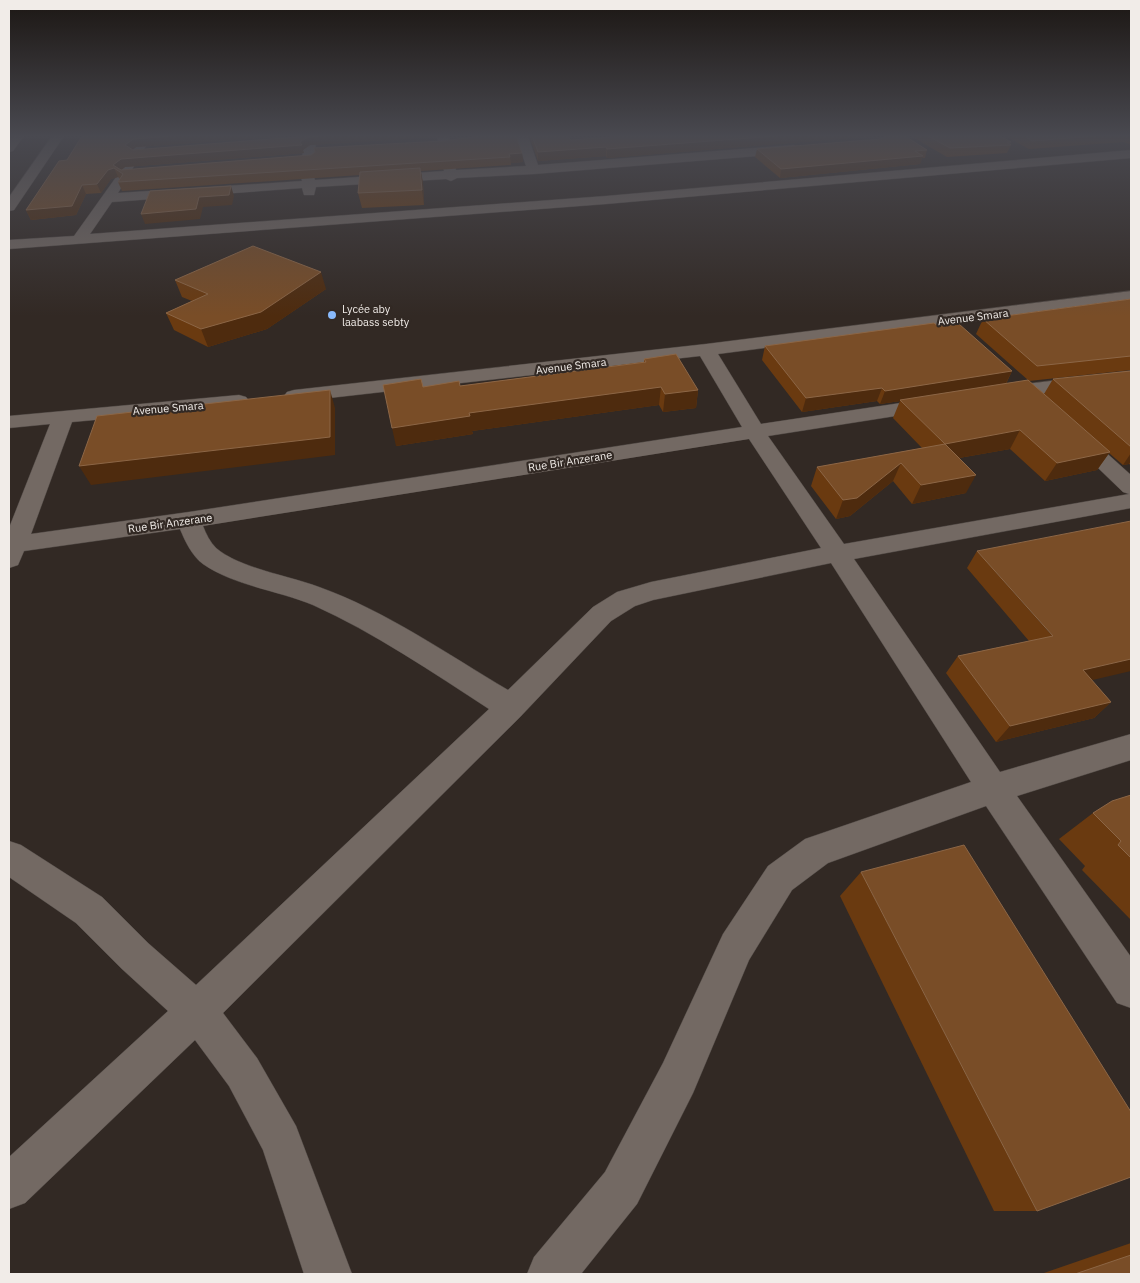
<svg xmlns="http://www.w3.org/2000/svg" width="1140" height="1283" viewBox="0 0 1140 1283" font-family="'IBM Plex Sans',sans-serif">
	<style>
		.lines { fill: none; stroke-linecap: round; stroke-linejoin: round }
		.street-casing { stroke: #4d4642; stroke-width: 1 }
		.street { fill: #736963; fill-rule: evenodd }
		.wall { fill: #6a3a10 }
		.shaded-wall { fill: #4e2b0e }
		.building { fill: #794d27; stroke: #8c6646 }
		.poi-dot { fill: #89bafc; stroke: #322924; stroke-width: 2 }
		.labels { text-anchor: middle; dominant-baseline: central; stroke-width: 4.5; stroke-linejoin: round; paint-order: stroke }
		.far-poi-label { font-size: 11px; fill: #f1ece8; stroke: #322924; text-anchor: start }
		.far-street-label { font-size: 11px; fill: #f1ece8; stroke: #322924 }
	</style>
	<rect width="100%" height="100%" fill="#322924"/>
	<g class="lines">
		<defs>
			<g id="street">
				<polygon points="12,136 24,136 13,151 9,152 9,140"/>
				<polygon points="52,136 64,136 14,210 9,211 9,197"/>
				<polygon points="140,136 152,136 118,193 302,181 300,172 305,136 317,136 312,172 315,180 444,171 437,136 449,136 456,170 526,166 516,136 528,136 538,165 794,145 800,149 794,153 534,174 457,178 451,181 446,179 316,187 314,195 304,195 302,188 112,202 90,234 606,196 1131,150 1131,158 606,204 9,249 9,240 74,236 119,173"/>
				<path d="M1131 291V301L718 354 761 424 934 398 941 400 944 404 941 408 934 410 768 436 844 544 1129 494 1123 492 1068 439 1064 435 1068 431 1075 429 1082 431 1131 475V508L854 559 1000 772 1131 734V760L1017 796 1131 957V1008L1117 1003 986 806 828 863 792 890 749 960 693 1093 637 1204 581 1274H527L534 1257 605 1172 663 1063 723 934 768 866 805 839 971 782 831 563 653 600 635 606 611 621 521 716 223 1013 257 1058 296 1126 352 1274H304L263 1150 229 1086 195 1040 25 1203 9 1209V1157L168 1011 122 969 76 923 9 877V841L21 845 102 897 148 943 196 985 489 709C432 672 375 633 313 605 277 590 235 586 203 564 192 556 185 541 180 529L24 551 18 565 9 568V528L50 424 9 428V416L239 395 246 397 249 401 246 405 239 407 72 422 31 534 189 512 742 427 700 356 294 402 287 400 284 396 287 392 294 390 706 344ZM749 439 821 548 651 582 617 592 593 607 508 690C447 654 386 611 319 587 290 576 239 568 216 548 210 542 206 534 203 526Z"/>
				<polygon points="1131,371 1131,383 1001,399 994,397 991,393 994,389 1001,387"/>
			</g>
		</defs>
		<use href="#street" class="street-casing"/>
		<use href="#street" class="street"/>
	</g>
	<g class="wall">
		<polygon points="82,136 286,136 136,147 132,150 309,136 447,136 310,145 303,150 304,153 125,167 121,170 522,153 523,162 511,163 511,165 421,171 423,183 424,205 362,208 358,193 360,175 122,191 118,182 120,179 118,177 111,179 101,193 86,194 76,215 31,220 26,210 67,160"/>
		<polygon points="529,136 582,136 571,136 569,138 571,140 873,136 607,158 606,156 538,161"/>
		<polygon points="911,136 1000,136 1011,142 1010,144 1011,145 1007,153 947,157"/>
		<polygon points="1005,136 1131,136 1131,145 1124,142 1029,149"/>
		<polygon points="881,139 927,150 925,158 922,158 920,164 780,178 755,157 757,149"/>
		<polygon points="175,280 326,289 267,329 208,347 174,330 166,313 192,301 182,297"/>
		<polygon points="1131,299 1131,370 1029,381 1044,394 1053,379 1131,371 1131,465 1129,464 1123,465 1109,453 1097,470 1045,481 1010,449 959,458 966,493 912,504 893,481 850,516 836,519 811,486 817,467 922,448 893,418 900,401 880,404 877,401 802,412 762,360 765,346 938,326 1012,371 1006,384 1028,380 976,334 983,319"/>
		<polygon points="644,359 698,390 696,408 663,412 659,405 472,431 473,434 396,446 423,387 460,386 644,362"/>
		<polygon points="977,551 1111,702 1094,718 996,742 946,673 958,656 1029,641 967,568"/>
		<polygon points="1131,795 1131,920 1082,870 1085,866 1059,839 1093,813"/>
		<polygon points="861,872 1037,1211 994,1211 840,896"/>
		<polygon points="1131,1243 1131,1274 1041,1274"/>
	</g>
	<g class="shaded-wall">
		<polygon points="172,136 286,136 136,147 128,154 125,145 133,139"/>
		<polygon points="322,136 447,136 310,145 303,150 304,153 125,167 119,172 113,165 121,159 300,142 308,137"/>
		<polygon points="776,136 874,136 607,158 607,149"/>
		<polygon points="606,147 606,156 538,161 538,152"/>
		<polygon points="522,153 523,162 511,163 510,157 509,154"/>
		<polygon points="923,156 920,164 780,178 781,169"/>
		<polygon points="114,168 118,177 111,179 101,193 97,184 108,170"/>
		<polygon points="420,168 423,183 424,205 422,190"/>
		<polygon points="82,185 86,194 76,215 31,220 26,210"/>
		<polygon points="231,186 234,196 232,205 203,207 200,219 145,224 141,214"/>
		<polygon points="321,272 326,289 267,329 208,347 201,329"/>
		<polygon points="1012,371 1005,385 900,400 900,401 880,404 885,391"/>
		<polygon points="661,387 659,405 472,431 473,434 396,446 392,428 469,413"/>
		<polygon points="882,388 877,401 802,412 806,398"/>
		<polygon points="330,390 335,408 335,455 91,485 79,466"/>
		<polygon points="698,390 696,408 663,412 665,394"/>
		<polygon points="1020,430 1010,449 936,462 945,444"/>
		<polygon points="1110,452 1097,470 1045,481 1057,463"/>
		<polygon points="1131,453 1131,461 1129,464 1123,465"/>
		<polygon points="901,463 893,481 850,516 836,519 843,500"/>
		<polygon points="976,475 966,493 912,504 921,485"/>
		<polygon points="1131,659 1131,671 1067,686 1083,670"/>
		<polygon points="1111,702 1094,718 996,742 1010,726"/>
	</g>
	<g class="building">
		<polygon points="82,136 172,136 133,139 125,145 133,150 309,136 322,136 308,137 300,142 302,145 121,159 113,165 121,170 311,155 315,152 314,148 443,141 480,136 516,136 522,153 509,154 510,157 118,182 123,174 114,168 108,170 97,184 82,185 72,206 26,210 59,161 67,160"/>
		<polygon points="532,136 566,136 571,140 626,136 776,136 607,149 606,147 538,152"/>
		<polygon points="886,136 905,136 927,150 915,151 923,156 781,169 757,149 881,139"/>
		<polygon points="928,136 1000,136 1011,142 1007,142 1011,145 950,148"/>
		<polygon points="1024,136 1096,136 1032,141"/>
		<polygon points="420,168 422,190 358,193 360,172"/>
		<polygon points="231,186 229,195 199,197 196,209 141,214 150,191"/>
		<polygon points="253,246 321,272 261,312 201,329 166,313 208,294 175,280"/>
		<polygon points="1131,299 1131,356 1037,366 983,319"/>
		<polygon points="934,323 938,326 959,324 1012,371 885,391 882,388 806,398 765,346"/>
		<polygon points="676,354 698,390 665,394 661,387 469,413 470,416 392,428 383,385 421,379 423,387 459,381 460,386 646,362 644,359"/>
		<polygon points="1131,371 1131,447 1053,379"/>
		<polygon points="1028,380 1110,452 1057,463 1020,430 945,444 900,400"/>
		<polygon points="330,390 330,437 79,466 97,416"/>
		<polygon points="945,444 976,475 921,485 901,463 857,498 843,500 817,467"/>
		<polygon points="1131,521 1131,659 1083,670 1111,702 1010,726 958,656 1053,636 977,551"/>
		<polygon points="1131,795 1131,858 1118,845 1121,841 1093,813 1112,801"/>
		<polygon points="964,845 1131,1112 1131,1177 1037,1211 861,872"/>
		<polygon points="1131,1255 1131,1274 1075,1274"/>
	</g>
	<linearGradient id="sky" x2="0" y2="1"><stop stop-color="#1c1714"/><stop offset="0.43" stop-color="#494950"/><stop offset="1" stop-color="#494950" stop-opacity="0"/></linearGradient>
	<rect width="1140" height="316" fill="url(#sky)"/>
	<circle class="poi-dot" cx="332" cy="315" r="5"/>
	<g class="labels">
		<g class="far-poi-label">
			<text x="342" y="309">Lycée aby<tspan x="342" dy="13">laabass sebty</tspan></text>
		</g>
		<g class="far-street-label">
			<text transform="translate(973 317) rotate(-7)">Avenue Smara</text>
			<text transform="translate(571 366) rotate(-7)">Avenue Smara</text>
			<text transform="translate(168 408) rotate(-5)">Avenue Smara</text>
			<text transform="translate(570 461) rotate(-9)">Rue Bir Anzerane</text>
			<text transform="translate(170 523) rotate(-8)">Rue Bir Anzerane</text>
		</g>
	</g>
	<rect width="1140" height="1283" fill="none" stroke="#f1ece8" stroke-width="20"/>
</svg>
